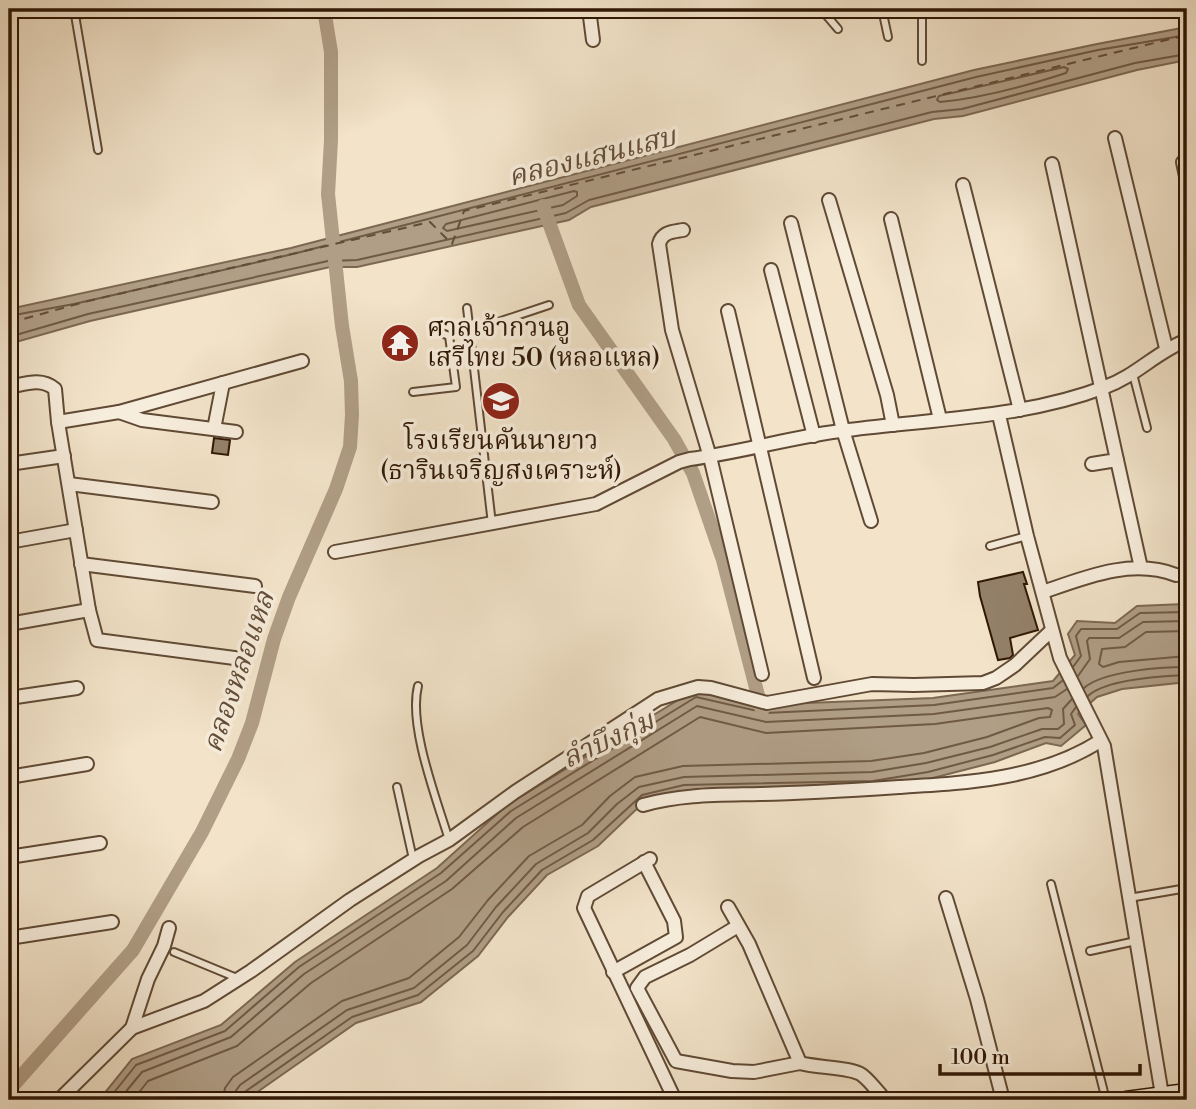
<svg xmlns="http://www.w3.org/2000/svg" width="1196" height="1109" viewBox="0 0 1196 1109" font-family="'Libre Bodoni','Noto Serif Thai',serif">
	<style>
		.water { fill: #b09e86; stroke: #7c6852; stroke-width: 2 }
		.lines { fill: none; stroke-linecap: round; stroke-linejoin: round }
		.shore { stroke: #705a45; stroke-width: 2 }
		.canal { stroke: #b09e86; stroke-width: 14 }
		.ferry { stroke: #634d38; stroke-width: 2; stroke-dasharray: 9 7; stroke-linecap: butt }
		.building { fill: #94816a; stroke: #2f1704; stroke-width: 2 }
		.service-casing { stroke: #604a35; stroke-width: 10 }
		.minor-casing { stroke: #604a35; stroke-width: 16 }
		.secondary-casing { stroke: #2f1704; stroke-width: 19 }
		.service { stroke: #f7eddc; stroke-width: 6 }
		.minor { stroke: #f7eddc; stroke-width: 12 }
		.secondary { stroke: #f7eddc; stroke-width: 16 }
		.labels { text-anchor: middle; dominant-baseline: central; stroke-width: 7; stroke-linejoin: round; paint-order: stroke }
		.poi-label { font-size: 26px; fill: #2f1704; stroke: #f7eddc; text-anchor: start }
		.water-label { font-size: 28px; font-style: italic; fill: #634d38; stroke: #f7eddc }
	</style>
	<rect width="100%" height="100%" fill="#f2e3c9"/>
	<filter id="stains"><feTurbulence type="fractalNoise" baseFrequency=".00286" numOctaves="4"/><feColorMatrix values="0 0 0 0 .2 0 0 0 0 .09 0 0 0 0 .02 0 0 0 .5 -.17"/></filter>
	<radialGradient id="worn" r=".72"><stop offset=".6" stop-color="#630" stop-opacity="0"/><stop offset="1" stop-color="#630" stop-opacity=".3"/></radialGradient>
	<g class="water">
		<polygon points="1187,27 1187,60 1137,70 963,116 934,119 591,207 569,220 357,267 330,267 90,321 9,344 9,309 291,248 974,70 1097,44"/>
		<polygon points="1184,604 1187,608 1187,682 1122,689 1097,697 1078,714 1086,725 1061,746 1046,743 995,762 929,779 873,788 644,802 598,846 547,875 508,917 478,956 421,1002 356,1023 246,1100 99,1100 132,1059 221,1025 295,962 437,868 507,805 696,689 782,704 933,698 1053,681 1075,655 1068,634 1077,621 1115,623 1137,606"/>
	</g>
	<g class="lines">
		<g class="shore">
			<path d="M1064 67 1068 69 1066 73C1026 86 982 98 940 102L937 100 939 96Z"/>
			<polygon points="574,191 577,192 577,196 563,205 447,231 443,228 446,224"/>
			<polyline points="9,316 74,304 293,254 976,77 1098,50 1187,35"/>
			<polyline points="9,337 88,314 328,261 357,260 566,213 589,200 932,112 962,109 1135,63 1187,54"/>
			<polyline points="1187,631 1146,632 1125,647 1102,649 1099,664 1103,667 1119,662 1187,656"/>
			<polyline points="1073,667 1081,656 1076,636 1081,629 1117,629 1140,613 1187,612"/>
			<polyline points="1078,676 1090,659 1087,641 1089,638 1119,638 1143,622 1187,621"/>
			<path d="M1084 688C1103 671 1161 667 1187 667"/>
			<path d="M1088 696C1106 679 1162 676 1187 675"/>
			<polyline points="108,1100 136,1065 225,1031 299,967 441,873 511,811 696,697 766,713 934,705 1053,688 1062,681"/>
			<polyline points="119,1100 142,1072 231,1037 304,974 446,881 516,818 697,706 766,722 934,714 1055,697 1067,689"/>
			<polyline points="133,1100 148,1081 237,1046 311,983 452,889 523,827 700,717 766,733 935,724 1048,708 1052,710 1050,717 1039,718 987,737 924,753 871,761 683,766 635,777 610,796 582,825 529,856 488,900 459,937 409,978 342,1001 233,1077 225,1088 223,1100"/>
			<polyline points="234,1100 235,1092 240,1085 347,1010 414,988 467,945 496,907 536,864 588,833 617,804 639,787 684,777 872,772 926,763 990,747 1042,729 1058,729 1064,724 1063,709 1072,699"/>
			<polyline points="242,1100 246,1091 352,1017 418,995 473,951 503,912 542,870 593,840 642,795 684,785 873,781 928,772 993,755 1045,737 1060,738 1075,725 1071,714 1076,707"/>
		</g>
		<g class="canal">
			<polyline points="543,206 579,305 674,439 693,473 723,560 762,711"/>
			<polyline points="9,1090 133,950 202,832 238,759 252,723 274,639 289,597 336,489 350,447 352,415 351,381 342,326 328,194 331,140 331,52 324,9"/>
		</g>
		<polyline class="ferry" points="9,323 88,301 430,222 452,244 464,211 1187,35"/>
	</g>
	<g class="building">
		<polygon points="214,438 230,440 228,455 212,453"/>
		<polygon points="1023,572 1027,584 1024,584 1038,630 1010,638 1013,655 1010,658 998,660 980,596 978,582"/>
	</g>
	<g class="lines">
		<defs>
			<g id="service">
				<polyline points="67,9 69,13 75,15 98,12"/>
				<polyline points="821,9 838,29"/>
				<polyline points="882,9 888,37"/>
				<polyline points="922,9 922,61"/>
				<polyline points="75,15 98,150"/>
				<polyline points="9,16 11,33 9,44"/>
				<polyline points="467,308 492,524"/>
				<polyline points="471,331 549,305"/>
				<polyline points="1133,374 1147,428"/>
				<polyline points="413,392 456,387 449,336 434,330"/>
				<polyline points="990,546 1027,536"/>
				<path d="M418 686C408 726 437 800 449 840"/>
				<polyline points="397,787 413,859"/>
				<polyline points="1051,884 1106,1100"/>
				<polyline points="1129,898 1187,888"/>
				<polyline points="1090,951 1136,941"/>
				<polyline points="174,952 237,978"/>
			</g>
			<g id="minor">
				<polyline points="589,9 593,40"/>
				<polyline points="1115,138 1166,348"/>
				<polyline points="1183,162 1187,181"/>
				<polyline points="1052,164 1117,460 1092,464"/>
				<polyline points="963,185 1020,410"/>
				<polyline points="829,200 887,395 893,425"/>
				<polyline points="891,219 940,419"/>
				<polyline points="791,223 843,430 871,521"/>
				<path d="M683 230C672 232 662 232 659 244L672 330 710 457 762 674"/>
				<polyline points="771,270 814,436"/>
				<polyline points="728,311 814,678"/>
				<path d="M9 387C25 384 41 377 55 389L58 422 119 412 302 361"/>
				<polyline points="119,412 142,420 236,432"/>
				<polyline points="999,415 1027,536 1060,658 1104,746 1162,1095"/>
				<polyline points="58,422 89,610 97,640 242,659"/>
				<polyline points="214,429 223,383"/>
				<polyline points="1117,460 1141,568"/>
				<polyline points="9,464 64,456"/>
				<polyline points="69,484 212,502"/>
				<polyline points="9,542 76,530"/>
				<path d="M335 552 596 504 679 462 690 459C743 452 795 436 848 430 933 419 1024 418 1105 387 1136 376 1156 352 1187 340"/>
				<polyline points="81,564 255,586"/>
				<path d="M1043 592C1086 577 1132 558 1176 575"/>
				<polyline points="9,624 89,610"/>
				<polyline points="9,698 77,688"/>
				<polyline points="9,777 87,764"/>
				<path d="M643 805C682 794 720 795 760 794 807 793 853 790 899 787 968 783 1041 779 1100 741"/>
				<polyline points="9,857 100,843"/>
				<polyline points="650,859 588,896 584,908 675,1100"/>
				<polyline points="946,898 977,999 1003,1100"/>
				<path d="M728 907 749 944 800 1063C817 1068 851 1067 862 1075 870 1081 878 1092 885 1100"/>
				<polyline points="738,926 690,955 645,977 637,988 676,1061 732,1071 754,1072 800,1063"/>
				<polyline points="9,938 112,922"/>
				<polyline points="613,972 676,937 674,921 644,862"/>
				<polyline points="132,1028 148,979 164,946 169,928"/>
				<polyline points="59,1100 132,1028 204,1001 251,971 350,900 419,856 449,840 515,792 658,699 698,687 711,688 767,703 872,684 914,685 983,683 996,678 1015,665 1052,630"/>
			</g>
			<polyline id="secondary" points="1126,1100 1187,1092"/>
		</defs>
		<use href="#service" class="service-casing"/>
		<use href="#minor" class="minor-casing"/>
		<use href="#secondary" class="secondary-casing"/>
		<use href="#service" class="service"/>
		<use href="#minor" class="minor"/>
		<use href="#secondary" class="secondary"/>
	</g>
	<defs>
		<symbol id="temple-disc" viewBox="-11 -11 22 22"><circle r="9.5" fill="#8f2418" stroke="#f7eddc"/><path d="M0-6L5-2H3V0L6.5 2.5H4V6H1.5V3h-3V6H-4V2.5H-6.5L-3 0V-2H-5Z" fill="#fff"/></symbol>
		<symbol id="school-disc" viewBox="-11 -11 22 22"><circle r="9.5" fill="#8f2418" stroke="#f7eddc"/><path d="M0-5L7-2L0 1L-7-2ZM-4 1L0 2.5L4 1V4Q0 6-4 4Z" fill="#fff"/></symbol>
	</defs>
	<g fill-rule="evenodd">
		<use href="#temple-disc" x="378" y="321" width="44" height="44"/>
		<use href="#school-disc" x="479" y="379" width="44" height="44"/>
	</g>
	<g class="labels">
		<g class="poi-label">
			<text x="427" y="328">ศาลเจ้ากวนอู<tspan x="427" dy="30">เสรีไทย 50 (หลอแหล)</tspan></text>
			<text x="501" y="441" text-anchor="middle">โรงเรียนคันนายาว<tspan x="501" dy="30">(ธารินเจริญสงเคราะห์)</tspan></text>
		</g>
		<g class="water-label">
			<text transform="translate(592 157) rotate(-14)">คลองแสนแสบ</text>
			<text transform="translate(239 672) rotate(-71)">คลองหลอแหล</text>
			<text transform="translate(608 740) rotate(-25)">ลำบึงกุ่ม</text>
		</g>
	</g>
	<rect width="1196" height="1109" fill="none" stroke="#f2e3c9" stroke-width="35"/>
	<rect x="10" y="10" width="1175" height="1088" fill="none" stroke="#2f1704" stroke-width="3.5"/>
	<rect x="18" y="18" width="1161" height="1074" fill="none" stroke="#2f1704" stroke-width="2"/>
	<path d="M940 1064v10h200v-10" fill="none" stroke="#2f1704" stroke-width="3.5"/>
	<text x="951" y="1064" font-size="21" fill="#2f1704" stroke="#f7eddc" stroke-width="5" paint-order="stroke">100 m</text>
	<rect width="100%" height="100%" filter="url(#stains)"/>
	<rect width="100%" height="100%" fill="url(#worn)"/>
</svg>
